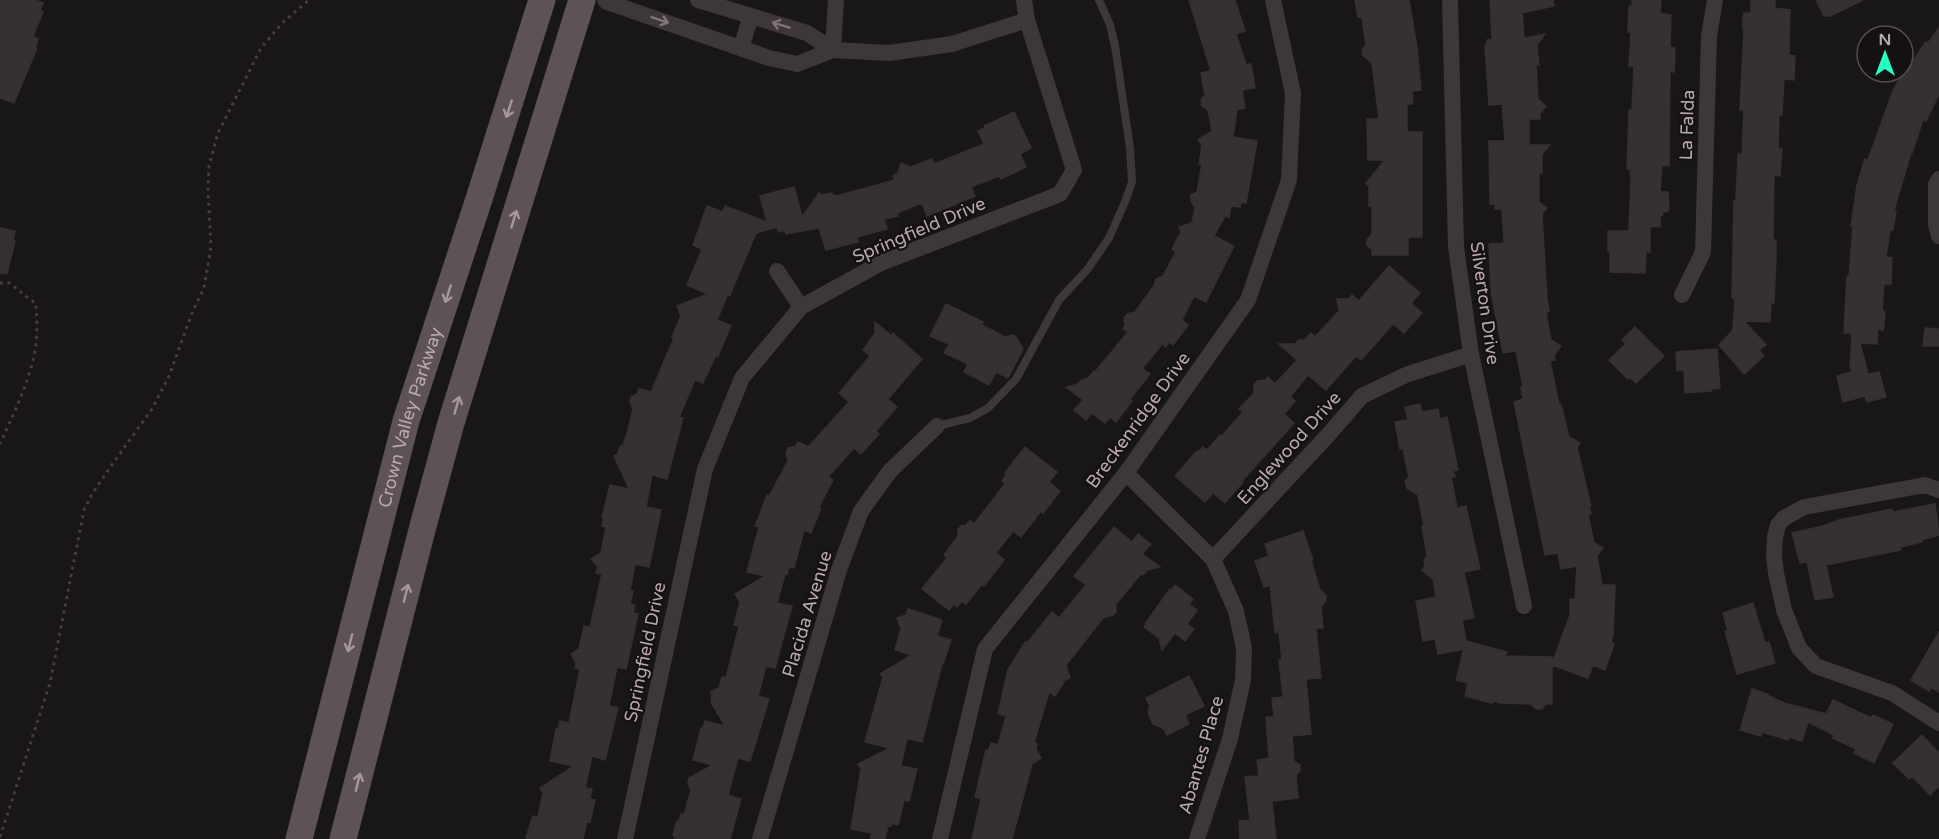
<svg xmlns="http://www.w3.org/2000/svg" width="1939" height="839" viewBox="0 0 1939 839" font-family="'Varela Round',sans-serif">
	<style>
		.building { fill: #353131; stroke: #353030; stroke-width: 1.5 }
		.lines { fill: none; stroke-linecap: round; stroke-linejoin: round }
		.path { stroke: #453d3e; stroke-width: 3; stroke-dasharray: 3 4.5; stroke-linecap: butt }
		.service { stroke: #3e3737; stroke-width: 8 }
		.minor { stroke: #3e3737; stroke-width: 16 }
		.primary { stroke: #5d5254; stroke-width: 27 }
		.oneway { stroke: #827577 }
		.oneway2 { stroke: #a7969a }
		.labels { text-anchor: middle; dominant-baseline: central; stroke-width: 4.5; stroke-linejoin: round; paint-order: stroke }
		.street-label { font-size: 18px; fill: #baa7ab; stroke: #131111 }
	</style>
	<rect width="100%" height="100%" fill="#181616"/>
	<g class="building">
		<polygon points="0,0 35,0 43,3 40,11 43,12 33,36 38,39 35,48 37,48 14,103 0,98"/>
		<polygon points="1189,0 1235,0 1245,31 1236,34 1246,65 1251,64 1255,88 1242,90 1245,108 1237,110 1233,137 1257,141 1246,203 1241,202 1240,207 1231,206 1229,217 1225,216 1214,236 1234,246 1206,302 1194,296 1182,320 1188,325 1173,345 1169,342 1166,347 1162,344 1142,369 1150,374 1130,399 1132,401 1116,422 1110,417 1105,423 1092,413 1086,420 1074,410 1083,400 1066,387 1078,384 1082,380 1087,379 1094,371 1095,372 1128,332 1123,329 1125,325 1124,318 1127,314 1135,312 1154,286 1156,279 1163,276 1176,252 1172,249 1181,232 1179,227 1192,223 1195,208 1191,201 1191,195 1197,192 1202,164 1199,164 1202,145 1198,140 1212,131 1208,110 1202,106 1201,100 1205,95 1201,73 1211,71"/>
		<polygon points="1355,0 1409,0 1417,47 1421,90 1412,91 1413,104 1407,104 1407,132 1422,132 1422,237 1408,237 1408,255 1372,255 1372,250 1367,245 1367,240 1372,234 1372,206 1369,206 1369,187 1366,183 1385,160 1368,160 1367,119 1379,119 1372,63 1363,55 1362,50 1366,45 1362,18 1358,17"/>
		<polygon points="1490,0 1553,0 1554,6 1522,13 1524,38 1545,34 1537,45 1539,65 1536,65 1538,99 1546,106 1540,114 1540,119 1529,119 1529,145 1550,145 1542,154 1542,173 1539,173 1539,202 1547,208 1542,214 1547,300 1549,311 1546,313 1551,340 1561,346 1554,355 1555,360 1550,361 1559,405 1561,404 1569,437 1580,443 1577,448 1591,506 1589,506 1591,514 1588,515 1594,543 1603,548 1597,556 1602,585 1615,585 1613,636 1611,642 1614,644 1605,670 1593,665 1588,678 1552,665 1552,704 1546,704 1542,709 1536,709 1531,704 1500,703 1493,700 1492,703 1465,696 1468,683 1456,680 1464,649 1438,654 1435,639 1423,641 1416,601 1436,597 1433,579 1422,570 1425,566 1424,561 1427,555 1422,526 1424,526 1418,495 1407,488 1405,482 1409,477 1403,449 1400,449 1395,422 1408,420 1405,407 1420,404 1422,412 1438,409 1440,419 1447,417 1458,470 1453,471 1455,477 1451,477 1457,508 1466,506 1480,569 1464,572 1474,618 1462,620 1466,641 1507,652 1505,656 1552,657 1552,664 1570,615 1570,599 1575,600 1577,566 1561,569 1558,553 1545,555 1514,402 1523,399 1521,387 1523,386 1516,351 1503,353 1491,291 1489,244 1504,243 1502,209 1495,209 1495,204 1490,204 1489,141 1505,141 1502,104 1489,105 1485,45 1487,45 1487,40 1492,39"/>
		<polygon points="1632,0 1661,0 1660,13 1671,15 1670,47 1674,48 1675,52 1674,72 1670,71 1669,166 1662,165 1660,192 1668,192 1669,209 1667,212 1663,212 1662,216 1660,216 1660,227 1650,226 1650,252 1646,252 1645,273 1610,272 1610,252 1608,252 1608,231 1629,231 1631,179 1630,170 1627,169 1629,110 1632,110 1634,66 1629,66 1631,32 1628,32 1629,6 1632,6"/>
		<polygon points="1751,0 1775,0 1775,8 1790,10 1789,55 1795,56 1794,80 1784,79 1782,115 1779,115 1778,149 1782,149 1780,176 1774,175 1773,240 1776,240 1776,255 1774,303 1771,303 1770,322 1744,321 1766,345 1759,350 1764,356 1744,374 1719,345 1733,330 1735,299 1732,298 1734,201 1736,201 1738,154 1742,155 1744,110 1740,110 1744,29 1743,29 1743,16 1744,13 1751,13"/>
		<polygon points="1816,0 1863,0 1830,16 1824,16"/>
		<polygon points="1939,28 1939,94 1926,121 1923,120 1912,153 1911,153 1894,210 1896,211 1893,230 1890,230 1886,257 1892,258 1891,284 1884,284 1882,310 1885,313 1884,326 1883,330 1878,329 1877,344 1860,343 1868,374 1879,372 1886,397 1867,402 1865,396 1843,402 1837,376 1852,372 1850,367 1852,333 1844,333 1847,276 1849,276 1853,227 1851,226 1857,185 1865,159 1868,160 1892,93 1902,73 1905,75 1910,65 1926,42 1928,43"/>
		<polygon points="1014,112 1031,148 1020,154 1026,167 1001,179 999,176 971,187 975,196 927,216 922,203 897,213 898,216 884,219 887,229 857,237 858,242 826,250 819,228 786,234 785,230 778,232 777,227 756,233 730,295 728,294 717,320 731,326 718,356 716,355 703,383 695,380 679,417 683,418 667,479 652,475 646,507 661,510 649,567 635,564 630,591 633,591 630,604 635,605 633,613 638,614 626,669 617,667 609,706 618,708 605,760 592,756 585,788 592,789 590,799 595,800 590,822 587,821 583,839 527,839 526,837 533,816 538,817 543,793 540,788 574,766 550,761 556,729 558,729 560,721 569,723 580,669 575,668 576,663 571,654 579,649 584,626 590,627 602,574 596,573 598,567 591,559 601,553 606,527 602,526 604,518 602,518 610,485 629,489 614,456 618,453 620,447 623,445 627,434 633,409 630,402 631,397 637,394 639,389 651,392 674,338 672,337 681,316 677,306 708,294 687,285 702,249 693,245 707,206 723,212 725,206 767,222 760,196 794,187 802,217 819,193 823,195 830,193 836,196 895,180 893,176 898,173 901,163 911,167 932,159 934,164 984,144 978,131 985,128 984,126"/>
		<polygon points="0,228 15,231 13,241 15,241 7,274 0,273"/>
		<polygon points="1389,266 1420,293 1411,303 1422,313 1404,333 1393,324 1361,360 1356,356 1326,390 1308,375 1290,397 1295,401 1284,414 1294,423 1242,481 1243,482 1225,503 1213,493 1205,502 1175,476 1197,451 1198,452 1203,447 1207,450 1220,435 1221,437 1243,412 1239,409 1254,393 1254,385 1257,381 1265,380 1268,377 1275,384 1297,360 1279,344 1295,344 1299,340 1304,340 1311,333 1315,337 1339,311 1337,299 1349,299 1352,295 1359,301"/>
		<polygon points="946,304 983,322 982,325 1005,337 1013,335 1016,337 1023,349 1008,378 996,372 989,385 964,372 968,364 944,353 949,344 930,336"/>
		<polygon points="875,322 891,335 893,333 922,359 888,399 897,407 876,431 879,434 861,454 854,448 828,477 833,480 819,507 821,508 811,533 804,530 794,568 789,567 787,574 785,574 777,603 792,606 775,668 766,666 758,696 769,699 750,761 738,758 728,795 741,799 730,839 674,839 675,836 673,835 677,821 679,821 681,814 684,815 691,790 688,784 689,778 713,765 693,760 701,728 703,728 705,721 725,726 711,702 712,696 710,692 719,688 722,677 726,678 739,626 734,625 740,602 735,594 765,576 747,572 759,527 755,526 760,514 767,495 769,496 788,461 786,453 788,448 796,446 798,442 808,447 849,402 839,393 870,356 863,350 875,333"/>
		<polygon points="1635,327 1664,356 1636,383 1629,377 1628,379 1609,360 1626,344 1622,340"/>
		<polygon points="1925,328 1939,329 1939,346 1923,346"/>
		<polygon points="1717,349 1720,388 1712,389 1711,391 1685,393 1684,370 1677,371 1676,352"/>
		<polygon points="1025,447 1057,472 1049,482 1060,491 1043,513 1041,511 1021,537 1013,531 996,553 1004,560 984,586 982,584 966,604 962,601 957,607 954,604 949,610 922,589 947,558 944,555 958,536 958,530 961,526 966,525 970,520 974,524 1005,484 1002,481 1007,474 1005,473"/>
		<polygon points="1935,504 1939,535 1922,540 1922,542 1900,547 1901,550 1826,565 1833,597 1815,600 1807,562 1800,563 1792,533 1823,526 1839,520 1892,509 1893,512"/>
		<polygon points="1114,527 1132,542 1138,534 1151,544 1142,554 1160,567 1147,570 1144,574 1140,575 1116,604 1116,612 1113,615 1103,618 1066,665 1070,678 1065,680 1055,696 1049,692 1034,743 1037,744 1036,749 1041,758 1032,764 1012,839 972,839 981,799 975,797 986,750 989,750 991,743 998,745 1006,716 998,714 1008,670 1025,642 1027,643 1052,612 1059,618 1086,585 1074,576"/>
		<polygon points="1303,531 1313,560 1311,560 1320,590 1326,595 1326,600 1321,607 1323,628 1316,628 1321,678 1306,679 1311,734 1292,736 1294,761 1300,765 1300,771 1296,775 1298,798 1272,801 1276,839 1240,839 1239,821 1250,820 1245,777 1259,776 1257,760 1269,758 1266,717 1274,717 1272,698 1283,697 1279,660 1282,660 1279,632 1275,633 1270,585 1264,587 1255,561 1269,556 1265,544"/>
		<polygon points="1175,585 1193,599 1189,604 1197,610 1187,624 1194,629 1185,641 1175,633 1162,650 1159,638 1144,627 1146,625 1145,624 1170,589 1172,590"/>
		<polygon points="1753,603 1765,643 1769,642 1775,663 1737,674 1725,631 1728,631 1723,613"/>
		<polygon points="908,609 942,620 937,636 951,640 943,664 942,664 922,742 907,738 901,766 917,769 909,801 904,800 898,825 892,823 891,826 888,826 885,839 870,839 872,833 851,829 861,769 858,764 890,748 865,742 883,677 880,674 912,655 895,650 901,629 897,618 906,615"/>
		<polygon points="1939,632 1939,692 1931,687 1929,691 1911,680"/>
		<polygon points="1189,676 1204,706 1185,715 1189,724 1167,735 1164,729 1153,724 1151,720 1148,712 1150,706 1146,698"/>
		<polygon points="1752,689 1767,694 1767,695 1784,703 1826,714 1833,700 1871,718 1873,715 1893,724 1874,763 1854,753 1856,749 1833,738 1834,735 1808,722 1802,741 1789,737 1788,740 1762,732 1761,736 1740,730"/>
		<polygon points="1922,735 1939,753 1939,786 1930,795 1912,776 1909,779 1893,763"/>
	</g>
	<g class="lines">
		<g class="path">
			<path d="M0 283H9L36 304C37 322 38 342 33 360 26 389 12 417 0 444"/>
			<polyline points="0,837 50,683 84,510 92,494 111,466 152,409 169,376 192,313 204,288 211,247 208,190 209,166 218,133 261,48 282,23 309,0"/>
		</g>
		<polyline class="service" points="937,426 970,418 988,408 1016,379 1059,300 1087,270 1109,238 1125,202 1132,182 1130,148 1115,46 1110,25 1099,0"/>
		<g class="minor">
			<polyline points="605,0 607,2 769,58 797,64 833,50 889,53 952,44 1027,20"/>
			<polyline points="698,0 807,33 833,50"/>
			<polyline points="1450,0 1456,247 1471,354 1524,606"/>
			<polyline points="741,48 751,16"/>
			<polyline points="833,50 836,0"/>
			<polyline points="1939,179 1936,184 1936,225 1939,236"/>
			<polyline points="777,271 801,307"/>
			<polyline points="1682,295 1703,252 1709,36 1715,0"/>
			<polyline points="1126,473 1213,559 1236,611 1244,648 1243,680 1230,739 1197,839"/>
			<polyline points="1939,490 1925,485 1804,507 1784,518 1778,525 1775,537 1774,555 1776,573 1784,610 1799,648 1816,666 1892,693 1939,723"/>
			<polyline points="1213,559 1329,434 1362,396 1408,374 1471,354"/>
			<polyline points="625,839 705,469 742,378 801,307 881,263 1060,194 1074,170 1027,20 1024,0"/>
			<polyline points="760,839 839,570 861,511 890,471 937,426"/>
			<polyline points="940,839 985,649 1126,473 1248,300 1289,180 1293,93 1273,0"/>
		</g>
		<g class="primary">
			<path id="s1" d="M299 839 406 421 479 199 542 0"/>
			<polyline points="343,839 423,526 451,423 582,0"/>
		</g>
	</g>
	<defs><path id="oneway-shaft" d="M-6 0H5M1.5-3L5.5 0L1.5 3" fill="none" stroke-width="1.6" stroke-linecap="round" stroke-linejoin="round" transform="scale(1.5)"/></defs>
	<g class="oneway">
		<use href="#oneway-shaft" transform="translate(660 20) rotate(19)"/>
		<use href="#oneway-shaft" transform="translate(781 25) rotate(-163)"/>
	</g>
	<g class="oneway2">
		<use href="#oneway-shaft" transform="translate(509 109) rotate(108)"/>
		<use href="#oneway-shaft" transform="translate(514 219) rotate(-73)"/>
		<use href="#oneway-shaft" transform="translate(448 294) rotate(108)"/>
		<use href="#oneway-shaft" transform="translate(457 405) rotate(-74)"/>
		<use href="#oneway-shaft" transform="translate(406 593) rotate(-76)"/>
		<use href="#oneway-shaft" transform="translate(350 643) rotate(104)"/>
		<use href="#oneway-shaft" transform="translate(358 782) rotate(-76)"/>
	</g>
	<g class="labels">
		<g class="street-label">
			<text transform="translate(1687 125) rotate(-88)">La Falda</text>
			<text transform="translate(919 230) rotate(-23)">Springfield Drive</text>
			<text transform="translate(1485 303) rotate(82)">Silverton Drive</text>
			<text stroke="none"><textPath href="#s1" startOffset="436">Crown Valley Parkway</textPath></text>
			<text transform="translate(1138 420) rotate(-54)">Breckenridge Drive</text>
			<text transform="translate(1289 448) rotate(-48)">Englewood Drive</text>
			<text transform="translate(807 614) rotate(-73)">Placida Avenue</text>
			<text transform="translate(645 652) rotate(-78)">Springfield Drive</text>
			<text transform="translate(1201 755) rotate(-74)">Abantes Place</text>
		</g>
	</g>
	<g transform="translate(1885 54)"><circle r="28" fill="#131111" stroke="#564d4f" stroke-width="1.5"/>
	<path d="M0-4.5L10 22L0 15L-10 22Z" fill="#27ffc5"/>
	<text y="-9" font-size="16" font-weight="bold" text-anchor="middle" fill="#baa7ab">N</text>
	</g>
</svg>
